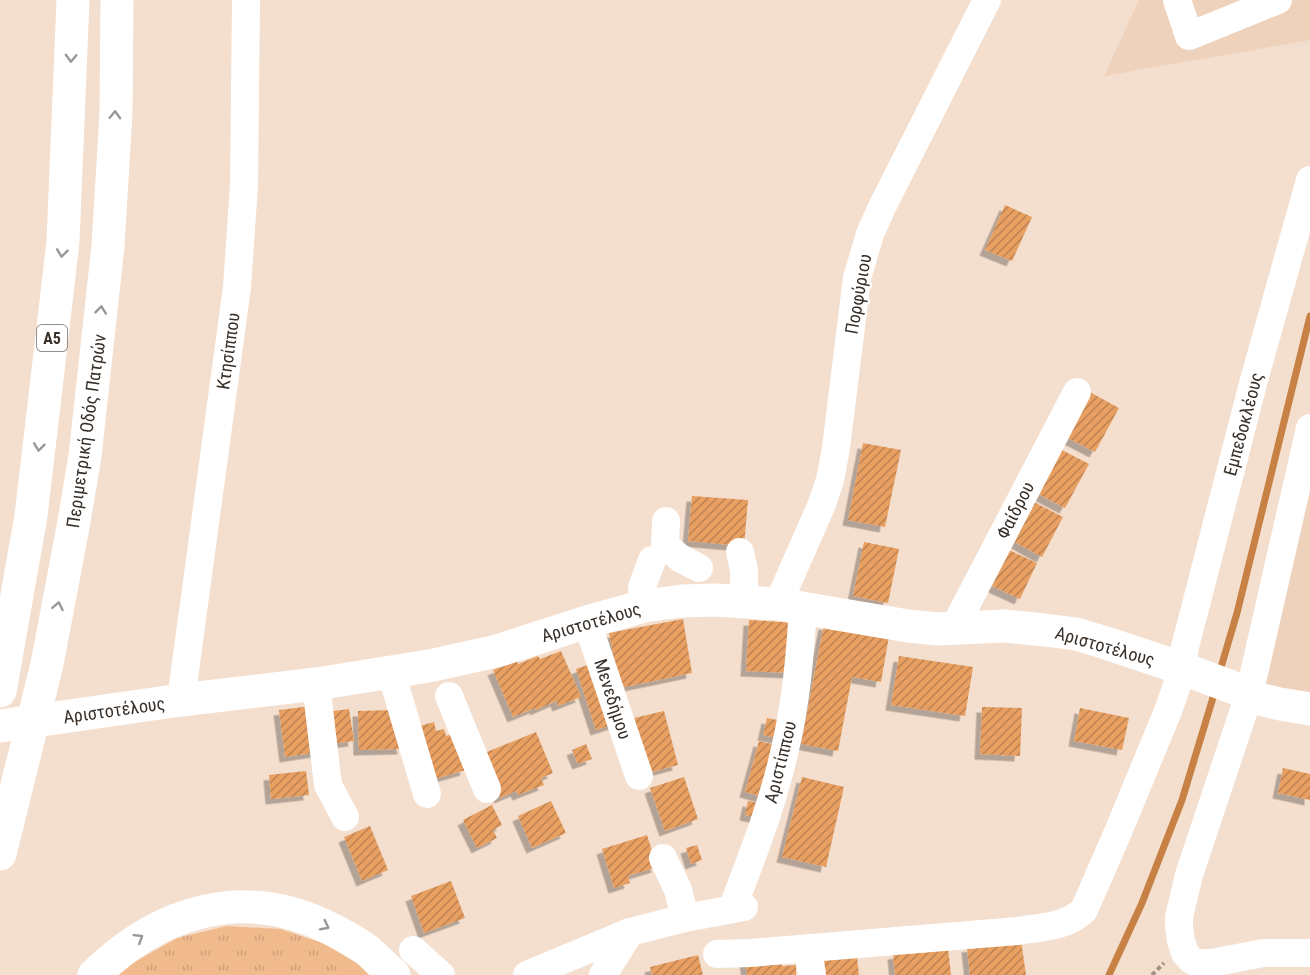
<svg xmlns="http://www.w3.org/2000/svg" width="1310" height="975" viewBox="0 0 1310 975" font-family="'Roboto Condensed',sans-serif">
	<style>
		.built { fill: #eed2bc }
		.grass { fill: url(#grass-tufts) }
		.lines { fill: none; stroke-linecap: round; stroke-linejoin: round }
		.stream { stroke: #c78144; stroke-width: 7 }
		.building { fill: url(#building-hatch); filter: url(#shadow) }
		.path { stroke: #a19185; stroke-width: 4; stroke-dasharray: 4.5 3; stroke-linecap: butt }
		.minor { stroke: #fff; stroke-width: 28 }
		.major { stroke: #fff; stroke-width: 33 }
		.highway { stroke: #fff; stroke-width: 33 }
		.oneway { stroke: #9b9794 }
		.labels { text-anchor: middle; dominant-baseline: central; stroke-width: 5; stroke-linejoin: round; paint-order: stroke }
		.shield { fill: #fff; stroke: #736d68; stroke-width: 1.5 }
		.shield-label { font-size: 16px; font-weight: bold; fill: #372f28 }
		.street-label { font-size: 18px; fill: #372f28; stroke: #fff }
	</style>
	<defs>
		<pattern id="grass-tufts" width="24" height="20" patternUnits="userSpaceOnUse" patternTransform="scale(1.5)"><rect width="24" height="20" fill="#f1ba8d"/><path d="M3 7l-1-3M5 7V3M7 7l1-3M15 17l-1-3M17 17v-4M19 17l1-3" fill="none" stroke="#cfa07a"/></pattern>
		<pattern id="building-hatch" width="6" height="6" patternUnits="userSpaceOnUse" patternTransform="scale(1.5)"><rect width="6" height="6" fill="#e89f62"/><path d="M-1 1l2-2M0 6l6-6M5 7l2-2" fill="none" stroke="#bd8251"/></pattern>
		<filter id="shadow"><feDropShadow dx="-5.5" dy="5.5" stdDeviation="0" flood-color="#0004"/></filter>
	</defs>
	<rect width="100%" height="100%" fill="#f4decd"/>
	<g class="built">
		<polygon points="1139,0 1310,0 1310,40 1104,76"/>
		<polygon points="1310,473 1310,695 1262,687"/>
	</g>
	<polygon class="grass" points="227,926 280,929 323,943 358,964 369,975 118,975 133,963 177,938"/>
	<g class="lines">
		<g class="stream">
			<polyline points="1219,674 1237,613 1310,316"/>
			<polyline points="1109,975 1142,903 1182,800 1215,691"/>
		</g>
	</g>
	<g class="building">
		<polygon points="1005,205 1032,217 1012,261 985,250"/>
		<polygon points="1086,390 1119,408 1095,452 1062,435"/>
		<polygon points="863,443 901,450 885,527 848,520"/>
		<polygon points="1062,450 1089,464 1065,508 1038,494"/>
		<polygon points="692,496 748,500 744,546 688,541"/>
		<polygon points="1034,502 1063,517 1042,557 1013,541"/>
		<polygon points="864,542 899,549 888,603 853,596"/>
		<polygon points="1009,550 1037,563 1020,599 992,586"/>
		<polygon points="683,619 692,673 620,688 609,633"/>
		<polygon points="749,620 797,623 794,673 746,671"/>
		<polygon points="824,624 889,636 881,682 852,677 838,751 801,744"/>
		<polygon points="561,651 581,697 558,706 556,701 536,710 535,708 513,717 493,670 517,660 518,664 538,656 540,659"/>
		<polygon points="899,656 973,667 965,716 891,705"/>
		<polygon points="597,662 618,723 596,730 576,669"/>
		<polygon points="312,706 318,752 285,757 279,710"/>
		<polygon points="982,707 1022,708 1020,756 980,754"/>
		<polygon points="1080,708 1129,718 1122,750 1074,741"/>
		<polygon points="349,709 354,741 330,744 326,712"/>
		<polygon points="394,710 403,749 359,750 358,711"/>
		<polygon points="664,711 678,765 648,773 634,718"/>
		<polygon points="767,718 782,721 778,738 763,735"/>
		<polygon points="434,722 436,731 444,729 446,736 456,733 466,770 431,780 416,727"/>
		<polygon points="536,732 553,773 541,778 544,785 518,795 516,791 500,798 482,754"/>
		<polygon points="759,741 777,745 763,797 745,792"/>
		<polygon points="586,744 592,759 578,764 572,750"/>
		<polygon points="1283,768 1310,774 1310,800 1278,793"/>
		<polygon points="306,771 309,795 271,799 269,775"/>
		<polygon points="684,777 698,819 665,831 650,788"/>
		<polygon points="802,777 844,787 826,867 782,857"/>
		<polygon points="551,801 566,833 532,848 518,816"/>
		<polygon points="748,801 763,804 759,818 745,815"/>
		<polygon points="492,805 502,825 493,830 497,838 477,848 463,820"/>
		<polygon points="370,826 388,870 362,881 344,837"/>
		<polygon points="647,835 657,867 628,876 630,883 614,888 602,849"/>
		<polygon points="697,845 702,860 691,864 686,848"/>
		<polygon points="451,881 465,918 424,933 411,896"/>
		<polygon points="1021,940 1026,975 970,975 967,947"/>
		<polygon points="856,948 859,975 824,975 821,952"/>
		<polygon points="948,948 951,975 895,975 893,954"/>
		<polygon points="698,955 703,975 652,975 650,967"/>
		<polygon points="781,955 782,966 796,965 796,975 747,975 745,958"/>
	</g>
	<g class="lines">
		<polyline class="path" points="1152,975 1164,963"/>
		<g class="minor">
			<polyline points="1177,0 1189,36 1278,0"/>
			<polyline points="1310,428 1249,695 1189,875 1179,917 1179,926 1181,941 1185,953 1191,960 1198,963 1212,963 1263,953 1310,953"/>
			<polyline points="666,521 665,545 680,558 699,568"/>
			<polyline points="740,552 744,570 744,602"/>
			<polyline points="778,604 822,504 830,480 836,448 857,278 870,234 882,207 987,0"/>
			<polyline points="644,606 642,587 652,560"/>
			<polyline points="587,622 639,776"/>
			<polyline points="954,628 1077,392"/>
			<polyline points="391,672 427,794"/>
			<polyline points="316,684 328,785 345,817"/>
			<polyline points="449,696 487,789"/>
			<polyline points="181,700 237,287 244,185 246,0"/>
			<polyline points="663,858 678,890 685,918"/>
			<path d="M732 909C752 857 773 804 785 749 796 703 800 656 803 608"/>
			<polyline points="808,949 812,975"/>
			<polyline points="413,950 441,975"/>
			<path d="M717 954 750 953 1018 931C1041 927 1067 927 1084 910L1118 832 1168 711 1177 685 1185 647 1254 380 1310 180"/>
			<polyline points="527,975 630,932 685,918 744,907"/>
			<polyline points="603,975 630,932"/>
		</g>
		<polyline class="major" points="0,726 181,700 316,684 429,666 497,651 587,622 644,606 682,601 716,600 778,604 908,626 938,629 1004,626 1045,630 1076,634 1106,643 1181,668 1237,689 1259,699 1280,704 1310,709"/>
		<g class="highway">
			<polyline points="0,691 31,516 63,242 73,0"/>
			<polyline points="0,854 47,664 73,527 85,456 108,246 116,113 117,0"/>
			<path d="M94 975C161 910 245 885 331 929 343 935 356 942 367 950 376 958 385 967 394 975"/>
		</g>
	</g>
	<defs><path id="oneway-chevron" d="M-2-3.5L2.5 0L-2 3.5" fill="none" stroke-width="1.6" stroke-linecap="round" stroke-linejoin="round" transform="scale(1.5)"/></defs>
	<g class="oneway">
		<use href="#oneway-chevron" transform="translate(71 58) rotate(92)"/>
		<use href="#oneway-chevron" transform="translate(115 115) rotate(-88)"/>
		<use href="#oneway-chevron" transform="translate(62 253) rotate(97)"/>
		<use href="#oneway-chevron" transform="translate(101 310) rotate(-84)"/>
		<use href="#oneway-chevron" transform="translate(39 447) rotate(97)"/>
		<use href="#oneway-chevron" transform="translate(58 606) rotate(-79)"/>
		<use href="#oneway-chevron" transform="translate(325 926) rotate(27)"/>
		<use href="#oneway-chevron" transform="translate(139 938) rotate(-32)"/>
	</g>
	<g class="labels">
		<rect class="shield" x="37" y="325" width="30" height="26" rx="4.5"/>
		<g class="shield-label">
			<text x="52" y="338">Α5</text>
		</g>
		<g class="street-label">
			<text transform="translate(858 294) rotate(-80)">Πορφύριου</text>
			<text transform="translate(228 351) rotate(-82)">Κτησίππου</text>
			<text transform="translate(1243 424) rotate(-75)">Εμπεδοκλέους</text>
			<text transform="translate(86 431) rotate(-82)">Περιμετρική Οδός Πατρών</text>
			<text transform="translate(1015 510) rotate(-63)">Φαίδρου</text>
			<text transform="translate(591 622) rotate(-16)">Αριστοτέλους</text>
			<text transform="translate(1105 646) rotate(16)">Αριστοτέλους</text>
			<text transform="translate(613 699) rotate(72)">Μενεδήμου</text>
			<text transform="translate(114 710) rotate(-8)">Αριστοτέλους</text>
			<text transform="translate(780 762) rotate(-76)">Αριστίππου</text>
		</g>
	</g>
</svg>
